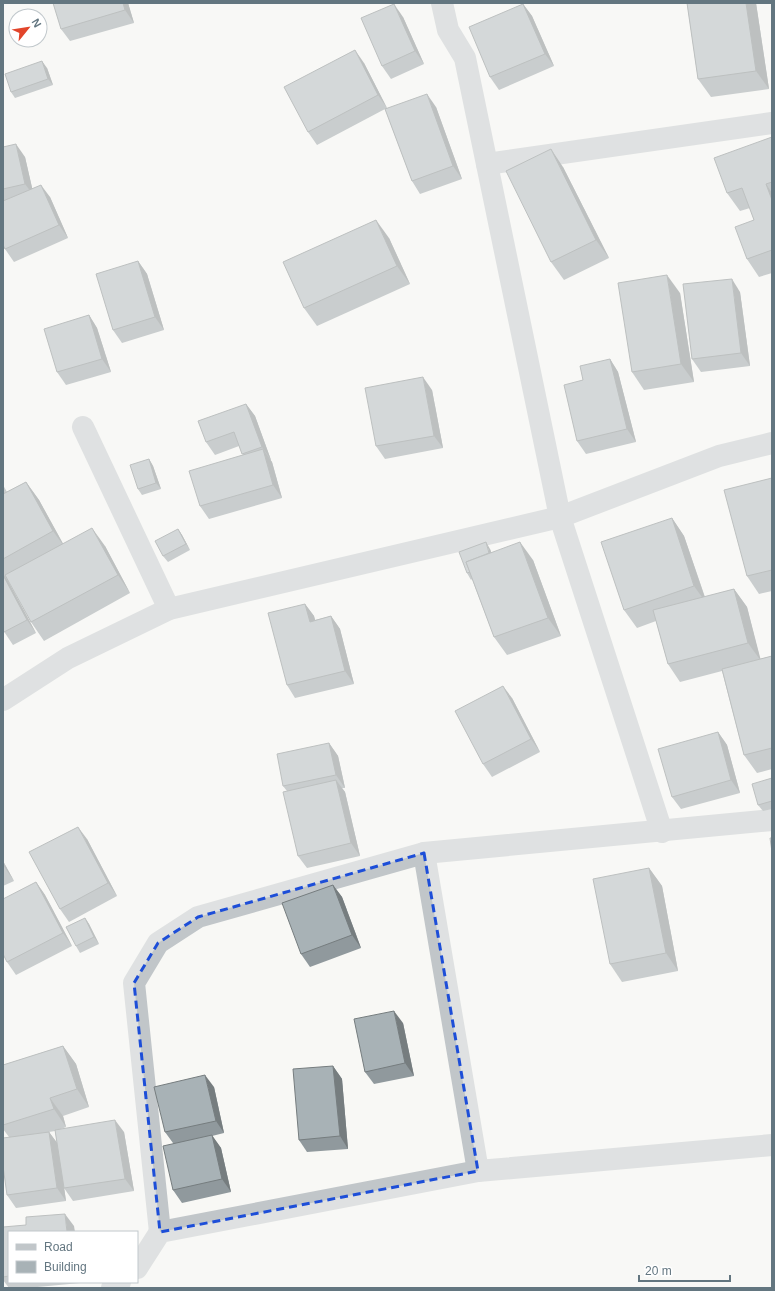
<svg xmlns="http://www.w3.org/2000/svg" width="775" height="1291" viewBox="0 0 775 1291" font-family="Helvetica,sans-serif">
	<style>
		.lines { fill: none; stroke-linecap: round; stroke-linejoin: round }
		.minor { stroke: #c1c6c9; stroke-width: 22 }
		.wall { fill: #90999d; fill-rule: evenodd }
		.shaded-wall { fill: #767d7f }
		.building { fill: #a8b2b6; stroke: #767d7f }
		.marked { fill: none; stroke: #1d4ed8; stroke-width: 3; stroke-dasharray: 8 5; stroke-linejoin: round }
	</style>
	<rect width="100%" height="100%" fill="#f8f8f5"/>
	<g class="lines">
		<g class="minor">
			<polyline points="442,3 448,30 465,58 560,517 662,832"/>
			<polyline points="487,164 772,123"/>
			<polyline points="83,427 169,609"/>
			<polyline points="3,700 68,658 169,609 560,517 719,456 772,443"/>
			<polyline points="424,853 478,1171"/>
			<polyline points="160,1232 134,983 158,943 198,917 424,853 772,820"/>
			<polyline points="137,1268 160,1232 478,1171 772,1145"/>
			<polyline points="112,1288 120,1282"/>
		</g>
	</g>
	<g class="wall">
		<polygon points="128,3 134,23 70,41 61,29"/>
		<polygon points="687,3 756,3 769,89 711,97 698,79"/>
		<polygon points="523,4 532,16 554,66 499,90 490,77"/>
		<polygon points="403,17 424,64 391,79 382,66"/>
		<polygon points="364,63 387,108 436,107 462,179 420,194 412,181 385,109 317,145 308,132"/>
		<polygon points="47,68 53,85 15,98 11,92"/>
		<polygon points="772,138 772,273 759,277 747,259 754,220 750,208 740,211 727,193"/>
		<polygon points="3,147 25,157 32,188 50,197 68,238 14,262 5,249 3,245"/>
		<polygon points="563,167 609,258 564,280 551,262"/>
		<polygon points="389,238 410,284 317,326 304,308"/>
		<polygon points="138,261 147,274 164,330 122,343 113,330"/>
		<polygon points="740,292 750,366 701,372 692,359"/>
		<polygon points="680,293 694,382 644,390 632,372"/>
		<polygon points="89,315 97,328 111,372 66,385 57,372"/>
		<polygon points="610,359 618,372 636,442 586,454 577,441"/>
		<polygon points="432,390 443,448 385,459 376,446"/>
		<polygon points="246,404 255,416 271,460 270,460 272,462 282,498 209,519 200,506 243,455 239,446 215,455 206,442"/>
		<polygon points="149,459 153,466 161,489 142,495 138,489"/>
		<polygon points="772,478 772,591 759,594 747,576"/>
		<polygon points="26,482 39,500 63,544 105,546 130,593 44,641 31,622 9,581 8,581 36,633 13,645 3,630 3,494"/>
		<polygon points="3,485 7,492 3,494"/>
		<polygon points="672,518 684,536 705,597 734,589 747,607 760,659 772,656 772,769 757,773 744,755 722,671 680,682 668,664 656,621 637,628 624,610"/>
		<polygon points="178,529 182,535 190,550 168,562 163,556"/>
		<polygon points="490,549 491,552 533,560 561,636 507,655 494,637 472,579 471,580 467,573"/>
		<polygon points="305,604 314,616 315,620 331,616 340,629 354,684 295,698 287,685"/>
		<polygon points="512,698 540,752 492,777 483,764"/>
		<polygon points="718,732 727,745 740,793 681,809 672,797"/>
		<polygon points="329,743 338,756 345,788 342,788 345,792 360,856 307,868 298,856 287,791 283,786"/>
		<polygon points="772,778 772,809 763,811 758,805"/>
		<polygon points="87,839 117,896 69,922 60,909"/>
		<polygon points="3,861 14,881 3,886"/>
		<polygon points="649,868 662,886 678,971 622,982 610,964"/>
		<polygon points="36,882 45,895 72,946 16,975 7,962"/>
		<polygon points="333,885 342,897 361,948 310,967 301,954"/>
		<polygon points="85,918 89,924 99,944 80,953 76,946"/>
		<polygon points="403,1023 414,1076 374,1084 365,1072"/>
		<path d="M63 1046 76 1064 89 1107 63 1116 66 1127 61 1129 124 1132 134 1191 73 1201 64 1188 66 1201 16 1208 7 1195 9 1137 3 1129V1065ZM55 1131 57 1143 49 1132Z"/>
		<polygon points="333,1066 342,1079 348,1149 307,1152 299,1140"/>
		<polygon points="214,1087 224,1133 212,1136 221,1148 231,1192 182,1203 173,1190 173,1143 165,1132"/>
		<polygon points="74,1226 9,1232 9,1282 79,1282 80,1283 27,1288 9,1288 3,1280 3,1227"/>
	</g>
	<g class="shaded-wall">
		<polygon points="123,3 128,3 134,23 125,10"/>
		<polygon points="746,3 756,3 769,89 756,71"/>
		<polygon points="394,4 403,17 424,64 415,51"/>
		<polygon points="523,4 532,16 554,66 545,54"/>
		<polygon points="355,50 364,63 387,108 378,95"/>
		<polygon points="42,61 47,68 53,85 48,79"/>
		<polygon points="427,94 436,107 462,179 453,166"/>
		<polygon points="16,144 25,157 34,196 25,184"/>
		<polygon points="551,149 563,167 609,258 596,240"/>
		<polygon points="766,184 772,193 772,200"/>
		<polygon points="41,185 50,197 68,238 59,225"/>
		<polygon points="376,220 389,238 410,284 397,266"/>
		<polygon points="138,261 147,274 164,330 155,317"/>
		<polygon points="667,275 680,293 694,382 681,364"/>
		<polygon points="732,279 740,292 750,366 741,353"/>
		<polygon points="89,315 97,328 111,372 102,359"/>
		<polygon points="610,359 618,372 636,442 627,429"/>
		<polygon points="423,377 432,390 443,448 434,436"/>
		<polygon points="246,404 255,416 271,460 262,447"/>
		<polygon points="263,449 272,462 282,498 273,485"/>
		<polygon points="149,459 153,466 161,489 156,483"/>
		<polygon points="26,482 39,500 66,549 53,531"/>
		<polygon points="672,518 684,536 707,604 694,586"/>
		<polygon points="92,528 105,546 130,593 118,575"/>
		<polygon points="178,529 182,535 190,550 186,544"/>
		<polygon points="486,542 490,549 498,570 493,564"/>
		<polygon points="520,542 533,560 561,636 548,618"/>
		<polygon points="3,574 9,583 36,633 27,620 3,575"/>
		<polygon points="734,589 747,607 761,661 748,643"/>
		<polygon points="305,604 314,616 319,635 310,622"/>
		<polygon points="331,616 340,629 354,684 345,671"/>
		<polygon points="503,686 512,698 540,752 531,739"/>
		<polygon points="718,732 727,745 740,793 731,780"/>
		<polygon points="329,743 338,756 345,788 336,775"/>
		<polygon points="336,780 345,792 360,856 351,843"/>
		<polygon points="78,827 87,839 117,896 108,883"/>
		<polygon points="3,861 14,881 3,865"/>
		<polygon points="649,868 662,886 678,971 666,953"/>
		<polygon points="36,882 45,895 72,946 63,933"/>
		<polygon points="333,885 342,897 361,948 352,935"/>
		<polygon points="85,918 89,924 99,944 94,937"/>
		<polygon points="394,1011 403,1023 414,1076 405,1063"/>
		<polygon points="63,1046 76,1064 89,1107 77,1089"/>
		<polygon points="333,1066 342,1079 348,1149 340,1136"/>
		<polygon points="205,1075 214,1087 224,1133 216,1121"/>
		<polygon points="50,1098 63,1116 66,1127 54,1109"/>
		<polygon points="115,1120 124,1132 134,1191 125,1179"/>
		<polygon points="49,1132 58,1144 66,1201 57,1188"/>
		<polygon points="212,1135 221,1148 231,1192 222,1179"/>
		<polygon points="65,1214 74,1226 75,1232 67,1232"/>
	</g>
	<g class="building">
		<polygon points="53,3 123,3 125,10 61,29"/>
		<polygon points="687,3 746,3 756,71 698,79"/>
		<polygon points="394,4 415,51 382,66 361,18"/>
		<polygon points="523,4 545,54 490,77 469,27"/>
		<polygon points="355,50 378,95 308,132 284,87"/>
		<polygon points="42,61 48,79 11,92 5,74"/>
		<polygon points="427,94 453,166 412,181 385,109"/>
		<polygon points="772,137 772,182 766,184 772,200 772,250 747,259 735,227 754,220 742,188 727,193 714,158"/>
		<polygon points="16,144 25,184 3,189 3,147"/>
		<polygon points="551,149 596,240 551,262 506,171"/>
		<polygon points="41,185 59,225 5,249 3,245 3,201"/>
		<polygon points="376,220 397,266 304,308 283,262"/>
		<polygon points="138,261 155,317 113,330 96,274"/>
		<polygon points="667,275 681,364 632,372 618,283"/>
		<polygon points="732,279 741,353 692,359 683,284"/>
		<polygon points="89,315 102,359 57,372 44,329"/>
		<polygon points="610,359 627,429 577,441 564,385 583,380 580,366"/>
		<polygon points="423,377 434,436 376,446 365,388"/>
		<polygon points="246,404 262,447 242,454 234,432 206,442 198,421"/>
		<polygon points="263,449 273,485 200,506 189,471"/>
		<polygon points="149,459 156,483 138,489 130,465"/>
		<polygon points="772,478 772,570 747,576 724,490"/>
		<polygon points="26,482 53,531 3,559 3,494"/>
		<polygon points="672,518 694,586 624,610 601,542"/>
		<polygon points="92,528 118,575 31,622 5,575"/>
		<polygon points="178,529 186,544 163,556 155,541"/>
		<polygon points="486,542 489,553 466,562 470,572 467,573 459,552"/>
		<polygon points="520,542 548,618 494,637 466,562"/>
		<polygon points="3,575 27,620 4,632 3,630"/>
		<polygon points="734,589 748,643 668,664 653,610"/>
		<polygon points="305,604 310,622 331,616 345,671 287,685 268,613"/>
		<polygon points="772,656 772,748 744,755 722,669"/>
		<polygon points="503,686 531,739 483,764 455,711"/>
		<polygon points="718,732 731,780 672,797 658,749"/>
		<polygon points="329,743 336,775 283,786 277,754"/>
		<polygon points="772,778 772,801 758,805 752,784"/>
		<polygon points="336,780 351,843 298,856 283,792"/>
		<polygon points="78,827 108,883 60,909 29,852"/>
		<polygon points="770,838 772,838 772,852"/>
		<polygon points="649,868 666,953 610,964 593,879"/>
		<polygon points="36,882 63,933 7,962 3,954 3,899"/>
		<polygon points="333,885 352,935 301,954 282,903"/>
		<polygon points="85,918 94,937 76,946 66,927"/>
		<polygon points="394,1011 405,1063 365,1072 354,1019"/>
		<polygon points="63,1046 77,1089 50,1098 54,1109 3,1125 3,1065"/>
		<polygon points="333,1066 340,1136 299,1140 293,1069"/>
		<polygon points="205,1075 216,1121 165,1132 154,1087"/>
		<polygon points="115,1120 125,1179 64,1188 55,1130"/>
		<polygon points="49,1132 57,1188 7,1195 3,1166 3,1138"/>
		<polygon points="212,1135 222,1179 173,1190 163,1146"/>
		<polygon points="65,1214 67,1232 9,1232 9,1276 3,1277 3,1227 26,1225 26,1217"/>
	</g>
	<path d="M0 0H775V1291H0ZM424 853 478 1171 160 1232 134 983 158 943 198 917Z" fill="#f8f8f5" fill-opacity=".55" fill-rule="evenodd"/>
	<path class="marked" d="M424 853 478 1171 160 1232 134 983 158 943 198 917Z"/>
	<rect width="775" height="1291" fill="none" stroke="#637680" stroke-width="8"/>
	<rect x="8" y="1231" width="130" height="52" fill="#ffffff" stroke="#c1c8cc"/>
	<rect x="16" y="1244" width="20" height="6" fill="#c1c6c9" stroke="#c1c8cc"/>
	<text x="44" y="1251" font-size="12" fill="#637680">Road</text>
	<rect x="16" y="1261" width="20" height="12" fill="#a8b2b6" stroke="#c1c8cc"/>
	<text x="44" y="1271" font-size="12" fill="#637680">Building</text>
	<g transform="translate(28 28) rotate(60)"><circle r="19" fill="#ffffff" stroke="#c1c8cc"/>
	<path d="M0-3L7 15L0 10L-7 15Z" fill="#e2452b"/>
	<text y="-6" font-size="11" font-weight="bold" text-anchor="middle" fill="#637680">N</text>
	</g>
	<path d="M639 1275v6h91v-6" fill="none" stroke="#637680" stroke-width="2"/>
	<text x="645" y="1275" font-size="12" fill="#637680" stroke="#ffffff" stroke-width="3" paint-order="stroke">20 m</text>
</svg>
